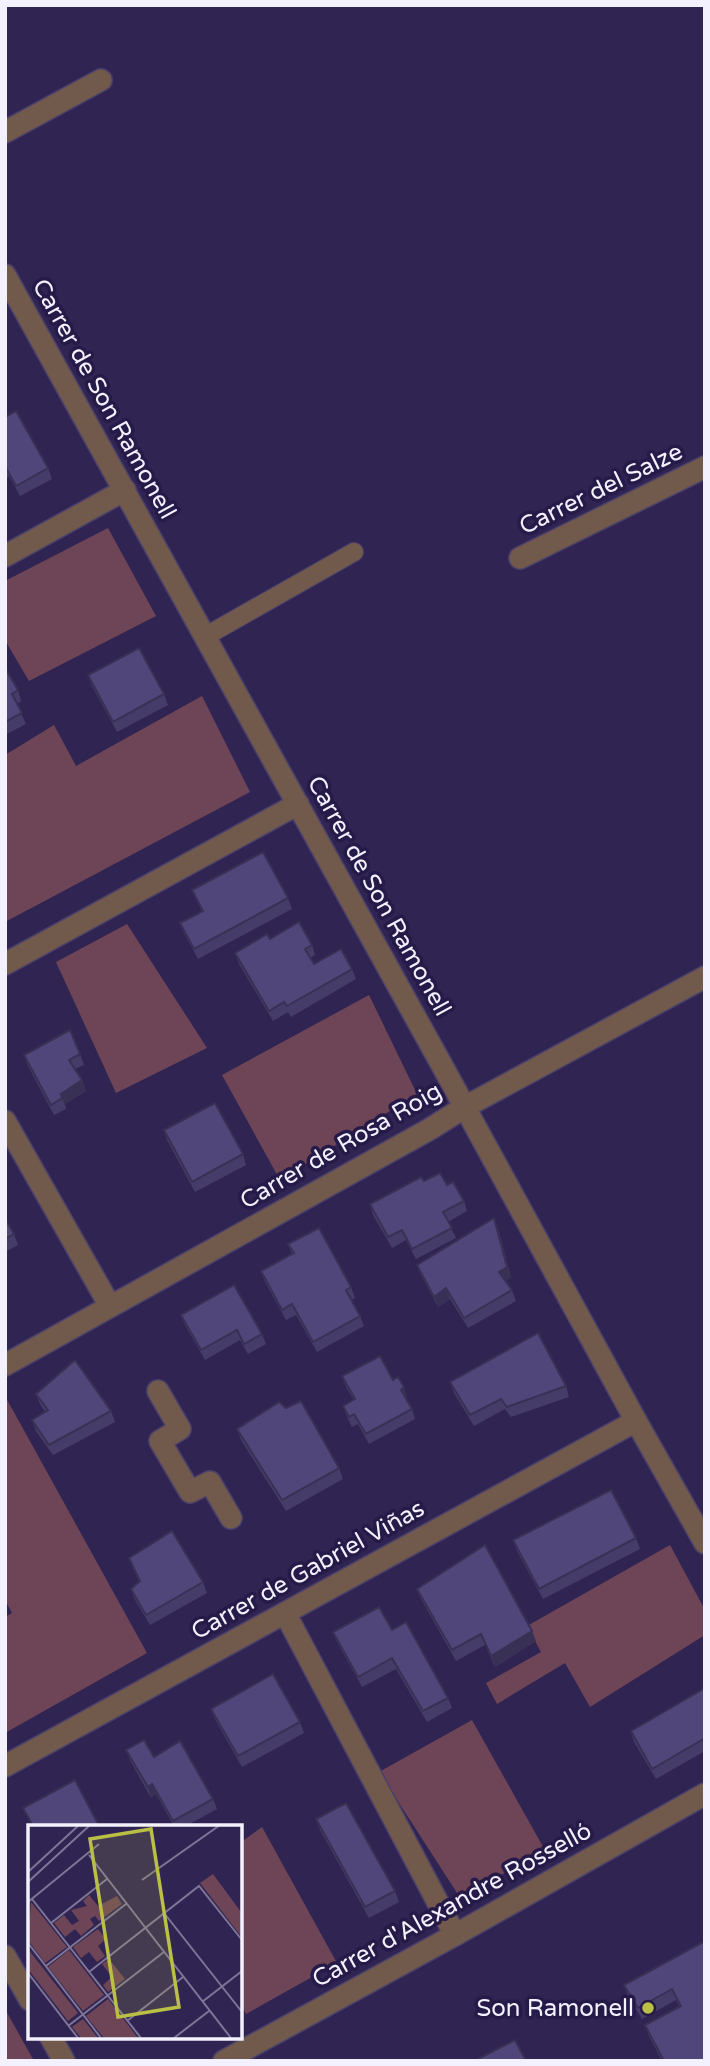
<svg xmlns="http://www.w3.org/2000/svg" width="710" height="2066" viewBox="0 0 710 2066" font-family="'Varela Round',sans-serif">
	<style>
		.green { fill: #6e4557 }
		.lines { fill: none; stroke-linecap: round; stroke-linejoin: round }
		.service-casing { stroke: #4b416b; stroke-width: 20 }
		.pedestrian-casing { stroke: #4b416b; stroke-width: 24 }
		.minor-casing { stroke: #4b416b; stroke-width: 24 }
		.service { stroke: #71594b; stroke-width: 18 }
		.pedestrian { stroke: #71594b; stroke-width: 21 }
		.minor { stroke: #71594b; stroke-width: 21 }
		.wall { fill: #463c69 }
		.shaded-wall { fill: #393155 }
		.building { fill: #51467a; stroke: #393155; stroke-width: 2 }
		.poi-dot { fill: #bac045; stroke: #261a48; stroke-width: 2.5 }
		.labels { text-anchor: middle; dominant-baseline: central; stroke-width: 7; stroke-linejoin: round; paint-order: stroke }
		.street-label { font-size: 24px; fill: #f2f1fd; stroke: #261a48 }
		.poi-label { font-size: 24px; fill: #f2f1fd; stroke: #261a48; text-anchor: end }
		.inset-road { fill: none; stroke: #7e7697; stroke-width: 2 }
		.view { fill: #bac045; fill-opacity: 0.15; stroke: #bac045; stroke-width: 3.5 }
		.inset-edge { fill: none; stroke: #f2f1fd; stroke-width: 3.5 }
	</style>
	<rect width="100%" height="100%" fill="#302453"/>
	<g class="green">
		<polygon points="108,528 156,616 29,681 5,640 5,581"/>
		<polygon points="202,696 250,792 5,922 5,755 54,725 76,766"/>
		<polygon points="127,924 207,1048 116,1093 56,962"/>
		<polygon points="369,995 417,1094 280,1180 222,1075"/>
		<polygon points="5,1396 147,1653 5,1733 5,1617 12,1613 5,1600"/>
		<polygon points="670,1545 705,1610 705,1635 590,1707 565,1663 497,1704 486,1683 541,1652 527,1626"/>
		<polygon points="472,1720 546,1852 459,1896 379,1772"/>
		<polygon points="262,1827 337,1963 246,2014 240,2003 240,1843"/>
		<polygon points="5,2009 34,2061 5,2061"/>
	</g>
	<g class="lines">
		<defs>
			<polyline id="service" points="206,636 354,552"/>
			<g id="pedestrian">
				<polyline points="5,1121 110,1306"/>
				<polyline points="158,1391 180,1429 160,1441 190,1492 210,1482 231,1518"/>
				<polyline points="285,1613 455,1935"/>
			</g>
			<g id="minor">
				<polyline points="5,132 101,80"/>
				<polyline points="5,275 444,1069 636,1421 705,1543"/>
				<polyline points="5,556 125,490"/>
				<polyline points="520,558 705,467"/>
				<polyline points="5,964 298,804"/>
				<polyline points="5,1365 430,1129 465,1107 705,977"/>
				<polyline points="5,1766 636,1421"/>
				<polyline points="5,1956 30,2000"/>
				<polyline points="50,2036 64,2061"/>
				<polyline points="224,2061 455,1935 705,1794"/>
			</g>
		</defs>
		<use href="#service" class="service-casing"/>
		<use href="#pedestrian" class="pedestrian-casing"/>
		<use href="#minor" class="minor-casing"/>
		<use href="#service" class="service"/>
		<use href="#pedestrian" class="pedestrian"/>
		<use href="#minor" class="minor"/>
	</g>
	<g class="wall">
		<polygon points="5,417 48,468 52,479 20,496 9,476 5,479"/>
		<polygon points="5,668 18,690 21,701 17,704 26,724 5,735"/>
		<polygon points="88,675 164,694 168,705 117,732 92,686"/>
		<polygon points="192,890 288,898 292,909 198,959 184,933 180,923 202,912"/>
		<polygon points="270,939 312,945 315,955 310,958 314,964 352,969 356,979 291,1017 288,1012 273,1021 239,964 235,953"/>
		<polygon points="80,1054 84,1065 75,1069 82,1080 86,1091 65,1104 66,1109 54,1115 28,1066 24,1055"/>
		<polygon points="164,1130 243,1154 246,1165 195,1192 167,1140"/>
		<polygon points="424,1181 447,1185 464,1201 467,1211 448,1222 456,1238 416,1259 406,1240 392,1248 373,1215 370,1204"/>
		<polygon points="5,1219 14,1234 18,1245 5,1252"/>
		<polygon points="498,1228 511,1277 506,1281 512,1290 516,1301 468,1328 450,1299 438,1307 421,1275 417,1265"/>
		<polygon points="288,1244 351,1287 355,1298 351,1300 360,1316 364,1326 317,1352 296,1315 286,1320 265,1282 261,1271 292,1254"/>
		<polygon points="181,1315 262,1334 266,1344 248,1354 240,1340 205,1360 185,1325"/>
		<polygon points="342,1376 393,1380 407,1398 406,1399 412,1409 415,1419 369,1444 358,1424 352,1427 347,1417 343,1406 354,1400 346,1387"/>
		<polygon points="450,1382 566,1386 569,1397 511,1417 505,1409 474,1426 454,1393"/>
		<polygon points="36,1394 111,1411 115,1422 53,1455 36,1431 32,1420 45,1412 40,1404"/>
		<polygon points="237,1429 339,1468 343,1479 286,1511 241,1440"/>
		<polygon points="636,1538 640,1549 543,1599 517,1551 513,1540"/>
		<polygon points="129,1558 203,1582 207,1593 150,1625 135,1600 131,1589 139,1582"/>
		<polygon points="417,1589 536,1641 495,1667 485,1645 456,1661 421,1599"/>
		<polygon points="392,1630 448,1698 452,1708 427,1722 396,1669 362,1687 337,1642 333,1632"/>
		<polygon points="705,1688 705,1751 656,1779 634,1742 631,1731"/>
		<polygon points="211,1709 300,1722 304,1733 242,1767 215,1719"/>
		<polygon points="126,1750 154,1757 213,1799 217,1809 186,1826 174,1826 156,1794 151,1798 130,1760"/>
		<polygon points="316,1819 395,1891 399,1902 369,1918 320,1830"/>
		<polygon points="705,1941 705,2061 662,2061 649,2036 645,2025 679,2006 676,2000 642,2019 628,1996 624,1985"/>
	</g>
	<g class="shaded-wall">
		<polygon points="82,1080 86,1091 65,1104 66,1109 61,1094"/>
		<polygon points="494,1218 511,1277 503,1283 499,1272"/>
		<polygon points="446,1288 450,1299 438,1307 434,1297"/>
		<polygon points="404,1387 407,1398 405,1401 401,1390"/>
		<polygon points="532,1631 536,1641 495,1667 491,1656"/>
		<polygon points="152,1784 156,1794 151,1798 148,1787"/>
	</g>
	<g class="building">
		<polygon points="16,411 48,468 16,486 5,466 5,417"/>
		<polygon points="139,648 164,694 113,722 88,675"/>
		<polygon points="5,668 18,690 12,694 22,713 5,722"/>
		<polygon points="263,852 288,898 194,949 180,923 203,911 192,890"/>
		<polygon points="299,922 312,945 305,949 314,964 341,949 352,969 287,1006 284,1002 269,1011 235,953 267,934 270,939"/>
		<polygon points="70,1030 80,1054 69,1060 82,1080 61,1094 62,1098 51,1105 24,1055"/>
		<polygon points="215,1103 243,1154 192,1182 164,1130"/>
		<polygon points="440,1173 447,1185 453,1182 464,1201 443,1212 452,1228 412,1249 402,1230 388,1237 370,1204 421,1177 424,1181"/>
		<polygon points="494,1218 507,1267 499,1272 512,1290 464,1318 446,1288 434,1297 417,1265"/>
		<polygon points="5,1219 14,1234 5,1239"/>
		<polygon points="319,1228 351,1287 346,1290 360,1316 313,1342 292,1304 282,1310 261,1271 294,1253 288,1244"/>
		<polygon points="234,1285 262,1334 244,1344 237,1330 201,1350 181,1315"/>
		<polygon points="538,1333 566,1386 507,1407 501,1399 470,1415 450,1382"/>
		<polygon points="380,1356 393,1380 398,1377 404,1387 401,1390 412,1409 366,1434 354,1414 349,1417 343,1406 355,1399 342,1376"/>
		<polygon points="75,1360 111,1411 49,1445 32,1420 48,1410 36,1394"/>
		<polygon points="301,1401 339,1468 282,1500 237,1429 279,1402 286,1408"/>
		<polygon points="611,1490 636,1538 539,1589 513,1540"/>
		<polygon points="172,1531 203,1582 146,1615 131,1589 140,1581 129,1558"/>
		<polygon points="485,1545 532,1631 491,1656 481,1634 452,1650 417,1589"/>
		<polygon points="379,1607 392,1630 406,1622 448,1698 423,1711 392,1658 358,1677 333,1632"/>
		<polygon points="273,1674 300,1722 238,1756 211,1709"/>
		<polygon points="705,1688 705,1738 652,1769 631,1731"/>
		<polygon points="144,1740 154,1757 180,1741 213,1799 173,1821 152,1784 148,1787 126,1750"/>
		<polygon points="75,1780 99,1826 33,1826 23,1808"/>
		<polygon points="346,1803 395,1891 365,1907 316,1819"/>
		<polygon points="705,1941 705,2060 664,2061 645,2025 681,2006 672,1989 638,2008 624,1985"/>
		<polygon points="515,2040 526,2061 474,2061"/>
	</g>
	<circle class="poi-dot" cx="648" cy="2008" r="7"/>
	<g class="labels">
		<g class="street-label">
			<text transform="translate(104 399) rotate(61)">Carrer de Son Ramonell</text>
			<text transform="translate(601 489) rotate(-26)">Carrer del Salze</text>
			<text transform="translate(379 896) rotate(61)">Carrer de Son Ramonell</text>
			<text transform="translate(341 1146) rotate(-30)">Carrer de Rosa Roig</text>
			<text transform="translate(308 1570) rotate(-29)">Carrer de Gabriel Viñas</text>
			<text transform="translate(452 1905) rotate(-29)">Carrer d'Alexandre Rosselló</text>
		</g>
		<g class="poi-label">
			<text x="634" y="2008">Son Ramonell</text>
		</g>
	</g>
	<g transform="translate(28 1825)">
		<rect width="214" height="214" fill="#302453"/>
		<path d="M185 49 213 87V111L172 58ZM61 70 70 81 89 71 94 79 71 96 67 91 62 94 66 100 53 111 47 104 37 112 26 98 36 90 44 100 51 96 43 85 59 81 55 76ZM3 77 39 122 17 138 0 115ZM70 104 78 114 70 121 77 131 69 137 61 127 53 133 45 122ZM0 124 50 188 40 196 0 144ZM41 125 76 170 55 186 20 142ZM81 134 97 154 80 167 75 160 84 152 74 139ZM80 174 110 213H76L58 191ZM55 194 70 213H53L44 202Z" fill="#6e4557"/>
		<path class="inset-road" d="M61 30 203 213M0 47 51 0M114 55 192 0M0 57 62 0M4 74 113 213M0 77 71 19M136 88 214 187M23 98 79 54M0 118 73 213M18 141 98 79M61 147 171 61 214 115M0 148 50 213M174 177 214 146M99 196 155 152M40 201 136 127M146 213 181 186"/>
		<path class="view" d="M123 4 151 182 90 192 62 14Z"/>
		<rect width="214" height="214" class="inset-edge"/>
	</g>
	<rect width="710" height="2066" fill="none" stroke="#f2f1fd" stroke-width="14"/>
</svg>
